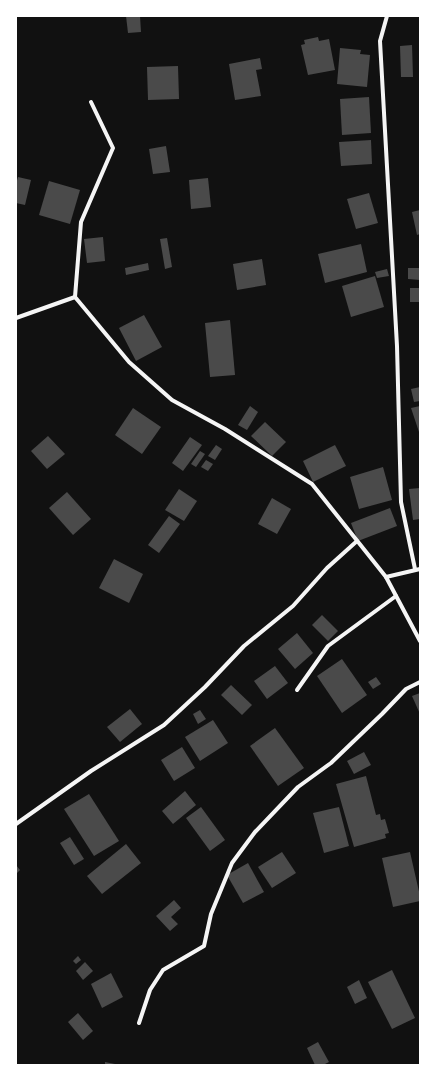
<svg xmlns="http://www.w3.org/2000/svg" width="436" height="1081" viewBox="0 0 436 1081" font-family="'DM Sans',sans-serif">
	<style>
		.building { fill: #4a4a4a }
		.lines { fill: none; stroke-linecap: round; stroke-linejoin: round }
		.minor { stroke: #f5f5f5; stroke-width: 4 }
	</style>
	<rect width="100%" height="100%" fill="#111"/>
	<g class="building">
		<polygon points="126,16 140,16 141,32 128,33"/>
		<polygon points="318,37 319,41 329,39 335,70 308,75 301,45 305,44 304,40"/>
		<polygon points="412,45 413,77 401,77 400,46"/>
		<polygon points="340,48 361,50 360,54 370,55 367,87 337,84"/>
		<polygon points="260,58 262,69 256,70 261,96 235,100 229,64"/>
		<polygon points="178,66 179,99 148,100 147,67"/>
		<polygon points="369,97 371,133 342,135 340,99"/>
		<polygon points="371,140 372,164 341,166 339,142"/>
		<polygon points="166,146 170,172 153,174 149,149"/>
		<polygon points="18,177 31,180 25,205 16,203 16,184"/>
		<polygon points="208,178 211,207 191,209 189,180"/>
		<polygon points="49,181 80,190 70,224 39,215"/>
		<polygon points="369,193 378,223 356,229 347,199"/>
		<polygon points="420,210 420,234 417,235 412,212"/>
		<polygon points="103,237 105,261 87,263 84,239"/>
		<polygon points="167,238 172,267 165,269 160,239"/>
		<polygon points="361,244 367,272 325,283 318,254"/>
		<polygon points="262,259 266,285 237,290 233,264"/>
		<polygon points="148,263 149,270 126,275 125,268"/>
		<polygon points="408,268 420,268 420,280 408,279"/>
		<polygon points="387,269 389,276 377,278 375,272"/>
		<polygon points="375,276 384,307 351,317 342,286"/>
		<rect x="410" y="288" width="10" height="14"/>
		<polygon points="144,315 162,347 136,361 119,328"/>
		<polygon points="230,320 235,375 210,377 205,323"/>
		<polygon points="420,387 420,401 414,402 411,389"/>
		<polygon points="250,406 258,412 247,430 238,425"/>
		<polygon points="420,406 420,435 411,408"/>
		<polygon points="133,408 161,427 142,454 115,435"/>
		<polygon points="265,422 286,442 272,456 251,436"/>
		<polygon points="48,436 65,454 47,469 31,451"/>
		<polygon points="190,437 202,445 183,471 172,463"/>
		<polygon points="216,445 222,449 215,460 208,456"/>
		<polygon points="335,445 346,466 313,482 303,461"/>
		<polygon points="200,451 205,454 196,467 191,464"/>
		<polygon points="206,460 213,464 208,471 201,467"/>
		<polygon points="383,467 392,500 359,509 350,477"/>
		<polygon points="420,488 420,519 413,520 409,489"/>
		<polygon points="179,489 197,501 184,521 165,510"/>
		<polygon points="67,492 91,519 73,535 49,508"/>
		<polygon points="272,498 291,509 277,534 258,524"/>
		<polygon points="390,508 397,526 358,541 351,523"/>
		<polygon points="169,516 180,524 159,553 148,545"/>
		<polygon points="114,559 143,574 129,603 99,588"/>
		<polygon points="322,615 338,631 328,641 312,625"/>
		<polygon points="297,633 313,653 295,669 278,649"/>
		<polygon points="342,659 367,695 342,713 317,676"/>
		<polygon points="275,666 288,683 267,699 254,681"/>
		<polygon points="376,677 381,684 373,689 368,682"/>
		<polygon points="231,685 252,705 242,715 221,695"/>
		<polygon points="420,693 420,714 412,696"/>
		<polygon points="130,709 142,724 120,742 107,727"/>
		<polygon points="200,710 206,719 198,724 193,714"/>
		<polygon points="213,720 228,743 200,761 185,737"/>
		<polygon points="275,728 304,768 278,786 250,746"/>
		<polygon points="182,747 195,768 174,781 161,760"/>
		<polygon points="364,752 371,765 354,774 347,761"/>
		<polygon points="366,776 376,815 380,814 381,820 385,819 389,833 385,834 386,838 354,847 336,784"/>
		<polygon points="185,791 196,805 173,824 162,811"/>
		<polygon points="89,794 119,841 94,856 64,809"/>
		<polygon points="201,807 225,840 210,851 186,818"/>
		<polygon points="339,807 349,846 324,853 313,813"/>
		<polygon points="70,837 84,859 74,865 60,843"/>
		<polygon points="126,844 141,863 102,894 87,876"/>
		<polygon points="282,852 296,873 272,888 258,867"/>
		<polygon points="410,852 420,896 420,901 393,907 382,858"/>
		<polygon points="248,863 264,892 243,903 227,875"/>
		<polygon points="16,865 20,870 16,874"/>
		<polygon points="174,900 181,908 171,917 178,924 170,931 156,916"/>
		<polygon points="78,956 81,960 76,964 73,961"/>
		<polygon points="85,962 93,971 83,980 76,971"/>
		<polygon points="392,970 415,1018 392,1029 368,982"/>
		<polygon points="111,973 123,997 102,1008 91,984"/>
		<polygon points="359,980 367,998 355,1004 347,987"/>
		<polygon points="78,1013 93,1031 83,1040 68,1022"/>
		<polygon points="318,1042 329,1062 323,1065 315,1065 307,1048"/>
		<polygon points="105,1062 115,1064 114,1065 105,1065"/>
	</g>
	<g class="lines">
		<g class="minor">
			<polyline points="387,16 380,41 397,346 401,502 415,569"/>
			<polyline points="91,102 113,148 81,222 75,297 129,362 172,400 225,429 312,484 386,577 420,641"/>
			<polyline points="16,318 75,297"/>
			<polyline points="386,577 420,569"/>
			<polyline points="297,690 328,646 396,596"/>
			<polyline points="16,824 91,771 164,725 205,687 244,646 293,606 327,568 357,541"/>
			<polyline points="139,1023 150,990 163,970 204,946 211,914 232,863 255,832 298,787 331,763 382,714 406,689 420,682"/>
		</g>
	</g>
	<rect width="436" height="1081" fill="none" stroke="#ffffff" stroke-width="34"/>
</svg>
